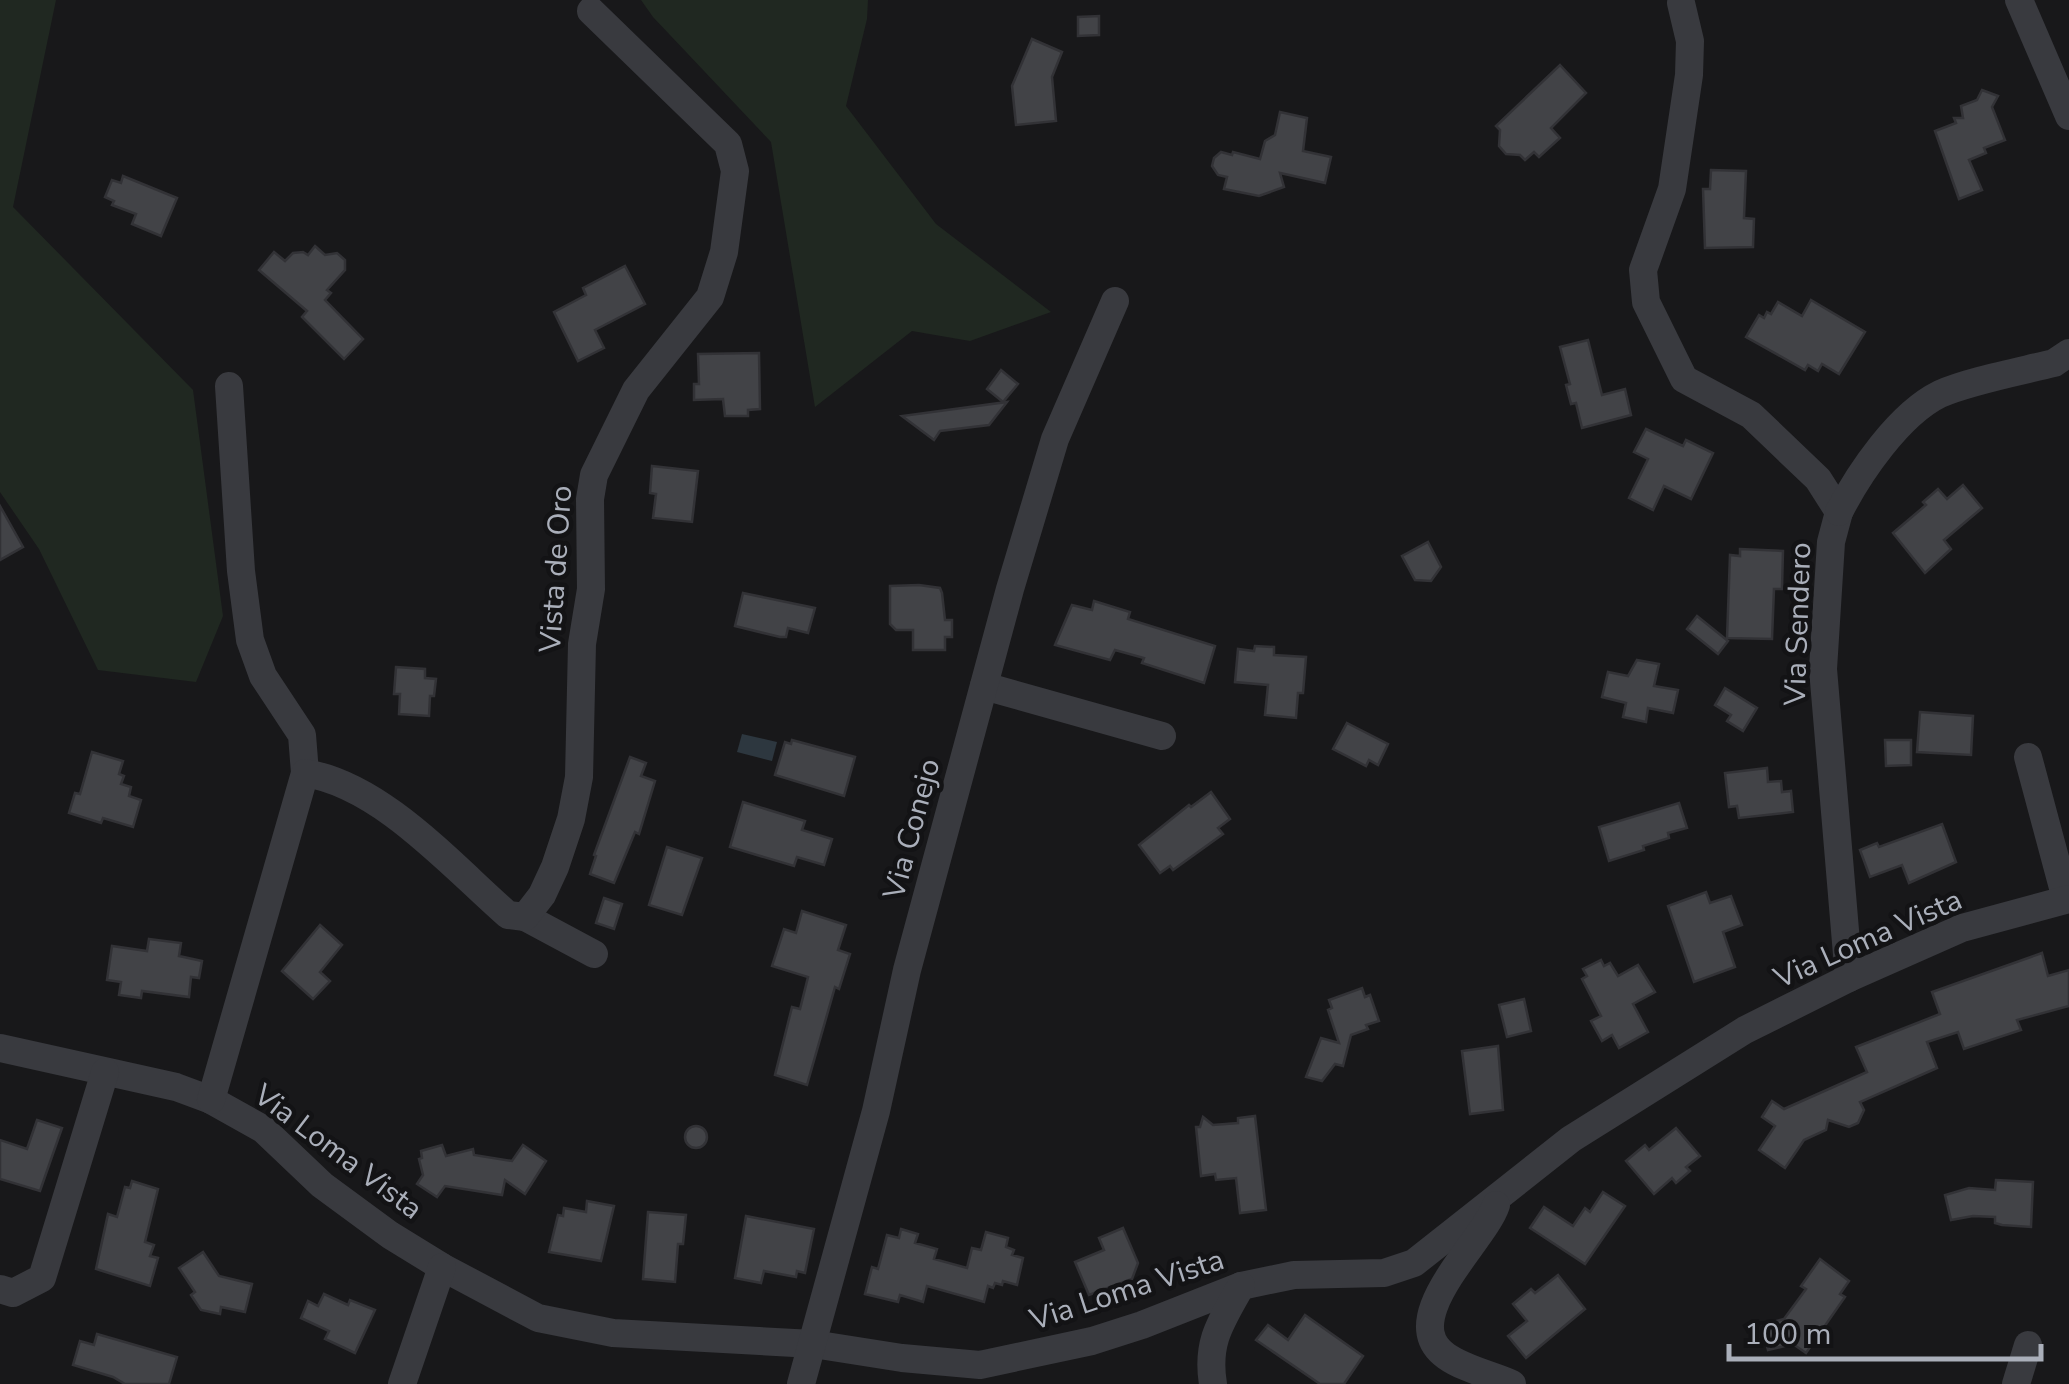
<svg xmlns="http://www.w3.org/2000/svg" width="2069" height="1384" viewBox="0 0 2069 1384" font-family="'Nunito Sans',sans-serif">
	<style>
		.green { fill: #202821 }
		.water { fill: #2d373f }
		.building { fill: #424347; stroke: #323236; stroke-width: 2.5 }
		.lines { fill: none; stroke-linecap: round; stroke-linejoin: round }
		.minor { stroke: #393a3f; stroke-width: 28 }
		.labels { text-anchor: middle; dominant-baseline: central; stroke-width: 9; stroke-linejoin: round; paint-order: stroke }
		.street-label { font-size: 30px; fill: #aaafba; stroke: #131315 }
	</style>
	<rect width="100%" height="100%" fill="#18181a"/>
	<g class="green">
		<polygon points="0,0 56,0 13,207 193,390 223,616 196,682 98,670 39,549 0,492"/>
		<polygon points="641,0 868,0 867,19 846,106 936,224 1051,312 970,341 912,331 815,407 771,142 653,17"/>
	</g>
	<polygon class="water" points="742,734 777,742 772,761 737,752"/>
	<g class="building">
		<polygon points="1099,16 1099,35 1078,36 1078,17"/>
		<polygon points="1032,39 1062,52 1052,77 1056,121 1016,125 1012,86"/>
		<polygon points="1560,65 1586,93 1551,128 1560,138 1539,157 1534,152 1525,160 1520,155 1506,154 1499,146 1500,130 1496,126"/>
		<polygon points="1982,90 1998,96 1992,107 2005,140 1984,148 1986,153 1969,160 1982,190 1959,199 1935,131 1956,123 1954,118 1963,118 1961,106 1977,100"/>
		<polygon points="1280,112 1307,118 1303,151 1331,157 1325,183 1280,173 1284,187 1259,196 1224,189 1227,177 1218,175 1212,166 1214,158 1221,152 1232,155 1233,152 1260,159 1265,141 1275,135"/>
		<polygon points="1711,170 1746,171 1744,218 1754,219 1753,247 1705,248 1703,189 1710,189"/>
		<polygon points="123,176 177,198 161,236 132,224 136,214 112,205 114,201 105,197 112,180 121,183"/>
		<polygon points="315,246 325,255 337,253 345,260 345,270 327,290 331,293 325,300 363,339 344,359 302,317 307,311 259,270 274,252 285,261 293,253 303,252 308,255"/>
		<polygon points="625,266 645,304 595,330 604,348 578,361 554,312 586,295 583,288"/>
		<polygon points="1811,300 1865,332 1839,374 1822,364 1818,371 1808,365 1805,370 1746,337 1759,315 1764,318 1767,312 1771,314 1778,302 1802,316"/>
		<polygon points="1588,340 1602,395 1625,389 1631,415 1582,428 1576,403 1571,404 1566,385 1570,384 1560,347"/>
		<polygon points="759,353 760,409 748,410 748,416 725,416 723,399 694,400 694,384 699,384 698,354"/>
		<polygon points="1001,370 1018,384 1003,402 987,389"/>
		<polygon points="1007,402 989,425 940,431 934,440 902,416"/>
		<polygon points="1646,429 1683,446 1686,440 1713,453 1691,499 1664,486 1653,510 1629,498 1648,459 1634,452"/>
		<polygon points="652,466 698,471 692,522 653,518 656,494 650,493"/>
		<polygon points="1963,485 1982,508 1944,540 1951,549 1925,573 1893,533 1926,505 1923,502 1938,489 1947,499"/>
		<polygon points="0,506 23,547 0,560"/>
		<polygon points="1428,542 1441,567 1431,581 1415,580 1402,556"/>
		<polygon points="1740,549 1783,551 1782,589 1774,589 1772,639 1727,638 1730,555 1740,556"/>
		<polygon points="919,585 940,588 942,593 945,620 952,620 952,637 945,637 945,650 913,650 913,630 896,630 890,624 890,586"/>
		<polygon points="743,593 815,608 808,633 788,628 786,637 780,637 735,626"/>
		<polygon points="1094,601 1130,612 1128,619 1215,646 1204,683 1142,663 1144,658 1115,650 1110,660 1055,645 1072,605 1092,610"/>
		<polygon points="1697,616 1728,641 1718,654 1687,629"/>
		<polygon points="1255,646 1274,647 1274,655 1306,657 1303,693 1298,693 1296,718 1265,715 1268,685 1235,682 1238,649 1254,651"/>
		<polygon points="1637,660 1659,664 1654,686 1678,690 1673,713 1648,708 1646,722 1623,717 1626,703 1602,697 1608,672 1628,676"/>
		<polygon points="396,667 425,669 425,678 436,679 434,696 430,696 429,716 399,714 400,694 394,694"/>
		<polygon points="1725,688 1757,708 1743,731 1727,721 1731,715 1715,705"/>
		<polygon points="1920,712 1973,716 1971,755 1917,752"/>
		<polygon points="1347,723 1388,744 1378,765 1369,760 1366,766 1333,749"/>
		<polygon points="792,740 855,757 844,796 775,775 785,742 791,744"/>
		<polygon points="1885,740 1911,740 1911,765 1886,766"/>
		<polygon points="92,752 123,761 119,774 124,776 121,784 131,787 129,796 141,800 133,827 103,818 101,823 69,813 75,793 80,794"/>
		<polygon points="630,757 646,763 641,776 655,781 639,834 635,832 614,883 590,874 596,856 594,855"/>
		<polygon points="1767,768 1768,782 1781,781 1782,792 1791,791 1793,812 1739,818 1737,806 1729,807 1725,773"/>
		<polygon points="1211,792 1230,819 1218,828 1223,834 1173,870 1170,866 1160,873 1139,845 1189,805 1191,807"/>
		<polygon points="743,802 805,821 802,830 832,839 824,865 797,857 794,866 730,847"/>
		<polygon points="1679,803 1687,828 1668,833 1669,838 1643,846 1644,850 1609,861 1599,827"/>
		<polygon points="1942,824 1956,862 1909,883 1902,865 1870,877 1860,850 1877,843 1879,847"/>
		<polygon points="667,847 702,858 682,915 649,905"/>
		<polygon points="1706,892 1710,903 1731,896 1742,925 1723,932 1735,967 1694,982 1668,906"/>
		<polygon points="604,898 622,904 614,929 596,923"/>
		<polygon points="802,911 846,925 838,950 850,954 839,989 835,987 807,1085 775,1075 792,1007 800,1009 808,977 772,966 784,929 796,933"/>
		<polygon points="320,925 342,945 320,972 330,981 313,999 282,971"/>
		<polygon points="149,939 181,943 179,956 202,961 199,978 191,977 189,997 142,991 141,998 119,995 121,982 107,980 112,946 147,951"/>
		<polygon points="2042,953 2048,976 2069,970 2069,1006 2017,1020 2021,1030 1964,1049 1958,1032 1927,1042 1937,1068 1860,1102 1864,1110 1858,1123 1849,1127 1828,1120 1826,1130 1804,1140 1785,1168 1759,1150 1775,1126 1762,1117 1772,1101 1784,1109 1867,1072 1856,1047 1940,1014 1932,992"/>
		<polygon points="1601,960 1604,966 1610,963 1618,976 1638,965 1655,992 1633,1004 1648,1032 1619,1048 1612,1035 1602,1041 1591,1021 1601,1016 1582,979 1587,976 1583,969"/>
		<polygon points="1362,988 1365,997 1370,995 1379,1021 1366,1025 1368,1029 1351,1035 1343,1066 1335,1064 1322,1081 1306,1077 1321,1038 1339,1043 1328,1010 1332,1008 1329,1000"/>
		<polygon points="1524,999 1531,1031 1507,1037 1499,1005"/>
		<polygon points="1498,1046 1503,1110 1470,1114 1462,1051"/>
		<polygon points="1255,1116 1266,1210 1240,1213 1236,1178 1216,1180 1215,1174 1201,1176 1196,1127 1200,1127 1203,1117 1213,1125 1238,1123 1238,1118"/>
		<polygon points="37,1120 62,1128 40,1191 0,1179 0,1140 27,1149"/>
		<circle cx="696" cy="1137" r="11"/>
		<polygon points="1676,1128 1700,1156 1686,1167 1690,1171 1676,1183 1672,1178 1654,1194 1626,1161 1645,1145 1649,1150"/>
		<polygon points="442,1145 446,1156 473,1149 474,1155 512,1161 523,1145 546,1161 525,1194 505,1180 502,1195 445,1186 437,1197 417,1184 423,1175 419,1159 422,1158 421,1151"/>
		<polygon points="1996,1180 2033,1182 2031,1227 2002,1225 1995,1223 1995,1217 1973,1216 1951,1220 1945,1195 1969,1188 1995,1190"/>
		<polygon points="132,1181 158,1189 145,1242 154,1245 150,1256 158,1258 150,1286 96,1269 108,1214 117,1217 125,1187 130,1188"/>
		<polygon points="1603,1192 1625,1206 1585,1264 1530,1228 1544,1207 1573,1226 1585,1208 1590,1212"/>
		<polygon points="587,1201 614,1206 601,1261 549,1252 558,1215 563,1216 564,1208 586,1212"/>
		<polygon points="648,1212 686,1215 683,1244 678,1244 675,1282 643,1279"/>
		<polygon points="746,1216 814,1229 805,1273 797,1271 796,1277 764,1271 761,1283 735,1278"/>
		<polygon points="1123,1228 1138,1263 1132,1279 1089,1295 1075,1262 1104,1250 1099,1238"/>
		<polygon points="901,1229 918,1234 915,1243 937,1249 934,1259 967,1268 972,1248 981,1250 986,1232 1008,1238 1006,1247 1014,1250 1012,1255 1023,1258 1017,1285 1003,1281 1002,1285 995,1283 993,1288 988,1286 984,1302 927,1286 923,1302 900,1295 898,1302 865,1294 872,1267 878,1269 887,1235 899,1238"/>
		<polygon points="203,1252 219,1276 252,1284 245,1312 221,1307 220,1314 201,1310 191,1295 195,1292 179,1268"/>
		<polygon points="1820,1259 1849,1281 1840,1294 1845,1297 1806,1353 1793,1344 1768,1350 1762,1325 1784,1319 1806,1289 1801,1286"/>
		<polygon points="1558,1275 1585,1309 1526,1358 1508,1336 1527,1321 1513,1304 1531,1289 1535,1293"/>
		<polygon points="324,1294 348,1305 350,1300 375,1310 355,1353 325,1339 329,1331 301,1318 308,1301 318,1306"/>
		<polygon points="1305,1315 1363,1356 1344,1384 1320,1384 1256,1340 1268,1325 1288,1340"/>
		<polygon points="97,1334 177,1357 169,1384 125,1384 113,1377 73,1365 80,1341 94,1345"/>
	</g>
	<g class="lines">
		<g class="minor">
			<polyline points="2019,0 2069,116"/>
			<polyline points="1681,3 1690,41 1689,75 1672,189 1643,270 1646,302 1684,379 1751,415 1818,479 1839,512 1831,542 1823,669 1849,978"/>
			<polyline points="229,386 241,571 250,640 263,676 302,735 305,773"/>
			<path d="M1839 512C1859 473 1899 414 1940 394 1969 381 2022 371 2054 363L2069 353"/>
			<polyline points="984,686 1162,736"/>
			<polyline points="2028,757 2066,899"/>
			<polyline points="525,917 594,954"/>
			<polyline points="0,1048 176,1087 211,1100 263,1129 322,1185 390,1235 442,1267 538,1318 613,1333 813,1344 902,1358 980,1365 1092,1341 1142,1325 1241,1286 1294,1275 1384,1273 1414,1263 1571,1139 1745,1030 1849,978 1962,928 2069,899"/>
			<path d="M211 1100 305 773C381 785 451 865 508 915L525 917 542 895 555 867 571 819 579 777 582 644 591 589 590 499 594 475 636 390 710 297 724 252 735 171 728 144 591 11"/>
			<path d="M1496 1205C1484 1242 1394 1319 1446 1356 1464 1369 1492 1375 1512 1384"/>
			<polyline points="0,1289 13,1293 42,1278 105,1072"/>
			<polyline points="402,1384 442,1267"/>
			<polyline points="801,1384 876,1111 907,970 1010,589 1055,439 1115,301"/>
			<path d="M1213 1384C1206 1342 1221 1322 1241 1286"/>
			<polyline points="2016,1384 2028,1345"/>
		</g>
	</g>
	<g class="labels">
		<g class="street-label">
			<text transform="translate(556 569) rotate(-86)">Vista de Oro</text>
			<text transform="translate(1798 624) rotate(-88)">Via Sendero</text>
			<text transform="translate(912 829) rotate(-75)">Via Conejo</text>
			<text transform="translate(1868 939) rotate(-24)">Via Loma Vista</text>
			<text transform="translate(338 1152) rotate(37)">Via Loma Vista</text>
			<text transform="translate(1127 1290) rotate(-18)">Via Loma Vista</text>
		</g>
	</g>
	<path d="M1729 1344v15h312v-15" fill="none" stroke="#aaafba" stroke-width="5"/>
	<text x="1744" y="1344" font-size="30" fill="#aaafba" stroke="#131315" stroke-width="8" paint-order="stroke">100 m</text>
</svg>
